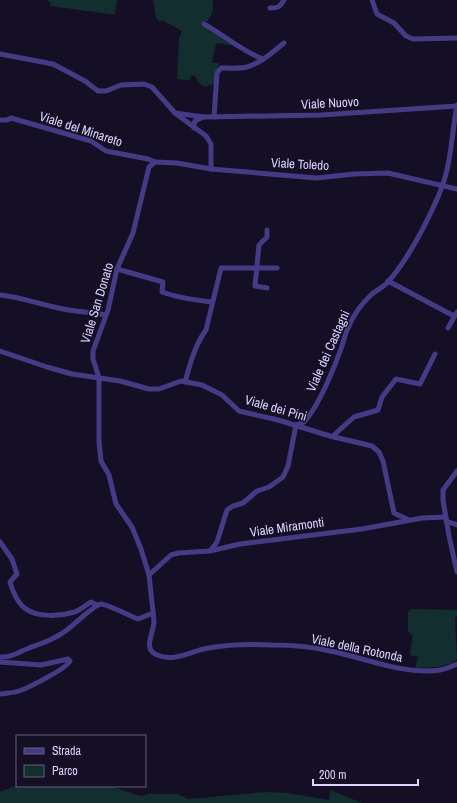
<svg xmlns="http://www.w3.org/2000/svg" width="457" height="803" viewBox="0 0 457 803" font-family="'Archivo Narrow',sans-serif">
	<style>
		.green { fill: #122e2f }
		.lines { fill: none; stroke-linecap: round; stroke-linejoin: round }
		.minor { stroke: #453b84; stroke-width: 5 }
		.labels { text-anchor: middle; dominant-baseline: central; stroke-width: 3; stroke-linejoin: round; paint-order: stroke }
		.street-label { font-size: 13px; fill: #ddd4fe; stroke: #150f26 }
	</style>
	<rect width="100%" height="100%" fill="#150f26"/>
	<g class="green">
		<polygon points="46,0 117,0 115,14 110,14 50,6 50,2"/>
		<path d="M153 0H212L213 1C214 12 211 17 204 25L234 46 218 43 216 44 212 61V63H219L215 83C203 88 201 88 195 76L191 75 190 81 187 80 177 79 179 39 182 31 162 20 160 22 156 18Z"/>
		<path d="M411 609 457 610V616L455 618 457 659C446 669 429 667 415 668L418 657 410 655 413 636 408 631V612Z"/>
		<polygon points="17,785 114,786 115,788 141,796 149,794 177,794 188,799 266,792 287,793 329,800 330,790 362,803 0,803 0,792"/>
	</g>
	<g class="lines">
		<g class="minor">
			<polyline points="372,0 377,14 394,23 406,36 413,39 457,38"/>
			<path d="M270 8C278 8 280 7 284 0"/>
			<path d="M204 24C224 35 241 51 263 59"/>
			<polyline points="0,54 53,64 85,81 98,91 106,91 121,85 144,84 152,87 175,113 206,136 211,144 211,169"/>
			<polyline points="175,113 204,117 321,115 457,106"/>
			<path d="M214 117 217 73 221 68C229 68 239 69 247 67 261 63 273 52 284 43"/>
			<polyline points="0,120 7,120 11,118 91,141 106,151 148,159 155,162 177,163 211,169 317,178 354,174 388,173 457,189"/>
			<polyline points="194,128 194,124 195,121 203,117"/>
			<path d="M155 162 149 167 133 233 117 269 108 310 93 351V359L99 378V441L101 461 109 475 116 504 132 527 141 549 149 575 154 621C154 633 142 649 157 655 175 663 192 650 209 648 230 644 252 644 273 645 291 645 313 647 330 651 366 658 402 675 440 670 446 669 452 666 457 664"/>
			<path d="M117 269 163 282 162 292C178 298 194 300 212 302"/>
			<polyline points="388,281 454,316"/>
			<polyline points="267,288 255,286 259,245 267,237 267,230"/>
			<path d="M0 295C21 297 42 305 63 309 77 312 92 312 106 315"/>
			<polyline points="448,328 457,312"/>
			<polyline points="0,351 47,367 72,374 120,381 149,389 159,389 181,381 202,385 222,395 239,411 278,420 330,436 372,446 379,452 383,461 394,513 409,520"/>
			<path d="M185 382C190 364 195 345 206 330L221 268H277"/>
			<path d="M296 425C299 424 302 424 304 422 319 406 335 366 342 346 344 340 345 334 348 328 353 316 362 303 372 294 377 290 383 287 387 283 407 261 426 224 438 197 452 165 451 137 457 105"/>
			<polyline points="334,437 335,434 354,417 378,410 382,397 396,379 420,384 435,354"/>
			<polyline points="457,471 443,490 443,500 449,536 457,572"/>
			<polyline points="446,521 457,525"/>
			<path d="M0 542 12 559 17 574 10 582C12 590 18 604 26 609 38 618 61 616 75 612 80 610 86 605 91 602L97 605"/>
			<polyline points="210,551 217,542 227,510 233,506 243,503 257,491 269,487 283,477 288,466 296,425"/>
			<polyline points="149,575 171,555 178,553 210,551 240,544 362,529 422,518 446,517"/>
			<path d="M0 657C11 658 19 652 29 648 43 643 55 639 67 630 74 625 95 604 101 604 107 604 130 616 138 619L153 613"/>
			<path d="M0 662 41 665 68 659 70 661C66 669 28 688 19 691 13 693 6 693 0 694"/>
		</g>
	</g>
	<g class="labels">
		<g class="street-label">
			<text transform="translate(330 103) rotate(-3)">Viale Nuovo</text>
			<text transform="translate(81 129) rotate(18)">Viale del Minareto</text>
			<text transform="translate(300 164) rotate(3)">Viale Toledo</text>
			<text transform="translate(97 303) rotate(-73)">Viale San Donato</text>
			<text transform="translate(328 351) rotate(-66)">Viale dei Castagni</text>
			<text transform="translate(276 408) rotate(16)">Viale dei Pini</text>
			<text transform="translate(287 527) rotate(-8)">Viale Miramonti</text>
			<text transform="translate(357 648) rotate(12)">Viale della Rotonda</text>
		</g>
	</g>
	<rect x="16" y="735" width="130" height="52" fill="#150f26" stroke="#655e7c"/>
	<rect x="24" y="748" width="20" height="6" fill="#453b84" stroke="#655e7c"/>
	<text x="52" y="755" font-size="12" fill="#ddd4fe">Strada</text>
	<rect x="24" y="765" width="20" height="12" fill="#122e2f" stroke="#655e7c"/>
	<text x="52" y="775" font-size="12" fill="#ddd4fe">Parco</text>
	<path d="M313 779v6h105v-6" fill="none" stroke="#ddd4fe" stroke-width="2"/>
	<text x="319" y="779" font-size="12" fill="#ddd4fe" stroke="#150f26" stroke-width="3" paint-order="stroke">200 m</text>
</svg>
